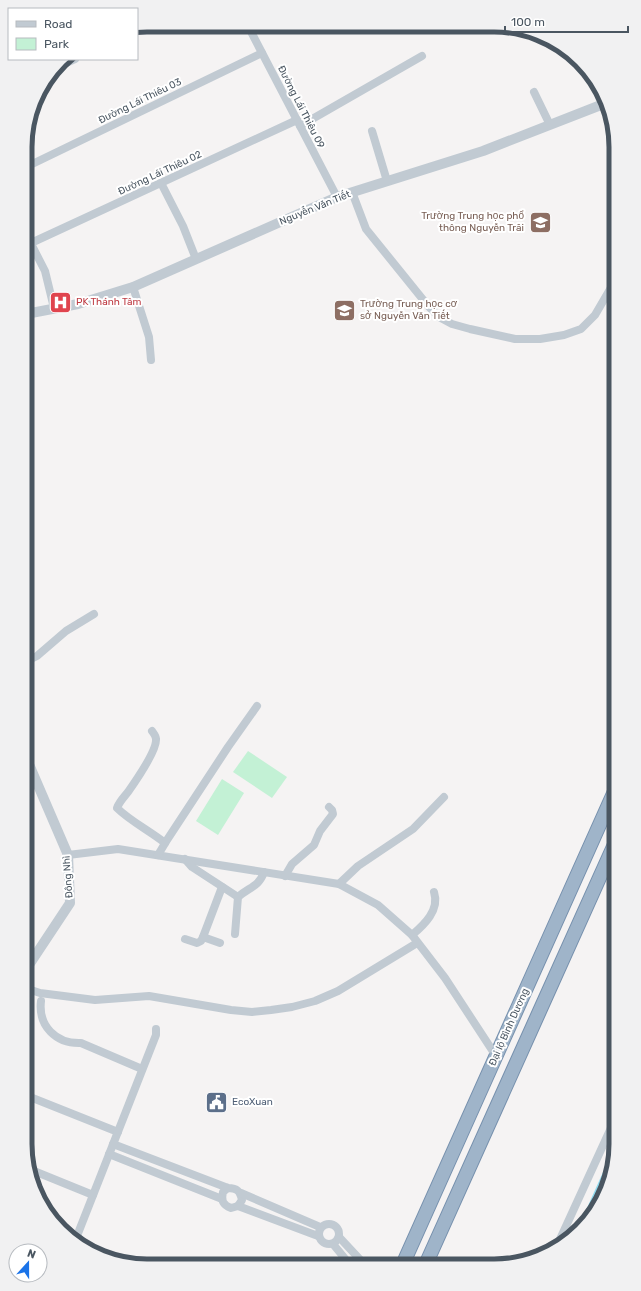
<svg xmlns="http://www.w3.org/2000/svg" width="641" height="1291" viewBox="0 0 641 1291" font-family="Rubik,sans-serif">
	<style>
		.green { fill: #c3f1d5 }
		.lines { fill: none; stroke-linecap: round; stroke-linejoin: round }
		.stream { stroke: #90daee; stroke-width: 2.5 }
		.trunk-casing { stroke: #7690ad; stroke-width: 15 }
		.minor { stroke: #c1cad2; stroke-width: 8 }
		.tertiary { stroke: #c1cad2; stroke-width: 10 }
		.trunk { stroke: #9fb4c9; stroke-width: 13 }
		.labels { text-anchor: middle; dominant-baseline: central; stroke-width: 4; stroke-linejoin: round; paint-order: stroke }
		.street-label { font-size: 10px; fill: #4a5661; stroke: #fff }
		.education-label { font-size: 10px; fill: #785e54; stroke: #fff; text-anchor: end }
		.health-label { font-size: 10px; fill: #be3a42; stroke: #fff; text-anchor: start }
		.service-label { font-size: 10px; fill: #4e5e75; stroke: #fff; text-anchor: start }
		.rim { fill: none; stroke: #4a5661; stroke-width: 5 }
	</style>
	<rect width="100%" height="100%" fill="#f5f3f3"/>
	<g class="green">
		<polygon points="248,751 287,777 272,798 233,772"/>
		<polygon points="222,779 244,793 218,835 196,821"/>
	</g>
	<g class="lines">
		<polyline class="stream" points="579,1229 616,1146"/>
		<defs>
			<g id="trunk">
				<polyline points="402,1266 616,788"/>
				<polyline points="425,1266 616,841"/>
			</g>
		</defs>
		<use href="#trunk" class="trunk-casing"/>
		<g class="minor">
			<polyline points="248,26 337,197"/>
			<polyline points="137,30 146,25"/>
			<polyline points="57,67 75,59"/>
			<polyline points="534,92 550,125"/>
			<polyline points="300,126 422,56"/>
			<polyline points="372,131 387,181"/>
			<polyline points="26,167 262,53"/>
			<polyline points="161,183 183,226 196,259"/>
			<polyline points="352,192 366,229 429,307 439,317 452,324 470,329 515,339 540,339 564,335 581,329 595,315 616,279"/>
			<polyline points="26,234 45,271 54,308"/>
			<polyline points="31,243 297,120"/>
			<polyline points="133,287 149,337 151,360"/>
			<polyline points="25,662 37,656 66,631 94,614"/>
			<path d="M152 731C154 734 156 736 156 739 157 750 135 782 128 792 124 797 119 802 117 808 130 821 150 831 165 843"/>
			<polyline points="68,855 118,849 339,884 378,905 412,935 445,978 496,1056"/>
			<polyline points="158,855 167,840 228,747 257,706"/>
			<polyline points="185,859 192,867 238,897"/>
			<polyline points="285,876 292,864 314,845 320,831 333,814 332,810 329,807"/>
			<polyline points="339,884 358,866 413,829 444,797"/>
			<path d="M235 934 238 897C249 887 259 887 264 872"/>
			<path d="M412 935C424 925 440 910 434 892"/>
			<polyline points="203,937 222,887"/>
			<polyline points="185,939 197,943 201,941 203,937 220,943"/>
			<polyline points="25,988 40,993 95,1000 149,996 231,1010 252,1012 271,1010 292,1007 315,1001 338,991 417,943"/>
			<path d="M41 1001C38 1026 56 1044 81 1043L142 1069"/>
			<polyline points="25,1095 118,1132"/>
			<path d="M113 1144 228 1188C237 1188 240 1191 242 1200L238 1206 231 1208C223 1205 221 1201 223 1192L228 1188"/>
			<polyline points="109,1154 222,1199"/>
			<polyline points="29,1169 93,1195"/>
			<polyline points="241,1193 320,1227"/>
			<polyline points="238,1206 318,1236"/>
			<circle cx="329" cy="1234" r="10"/>
			<polyline points="339,1237 366,1266"/>
			<polyline points="75,1241 156,1035 156,1029"/>
			<polyline points="333,1244 351,1266"/>
			<polyline points="556,1248 616,1117"/>
		</g>
		<g class="tertiary">
			<polyline points="26,314 78,304 133,287 337,197 483,151 606,103"/>
			<polyline points="25,971 70,903 68,855 25,755"/>
		</g>
		<use href="#trunk" class="trunk"/>
	</g>
	<defs>
		<symbol id="school-square" viewBox="-11 -11 22 22"><rect x="-9" y="-9" width="18" height="18" rx="4" fill="#8d6e63" stroke="#fff"/><path d="M0-5L7-2L0 1L-7-2ZM-4 1L0 2.5L4 1V4Q0 6-4 4Z" fill="#fff"/></symbol>
		<symbol id="hospital-square" viewBox="-11 -11 22 22"><rect x="-9" y="-9" width="18" height="18" rx="4" fill="#e0444e" stroke="#fff"/><path d="M-5-5h3v3.5h4V-5h3V5h-3V1.5h-4V5h-3Z" fill="#fff"/></symbol>
		<symbol id="civic-square" viewBox="-11 -11 22 22"><rect x="-9" y="-9" width="18" height="18" rx="4" fill="#5c6f8a" stroke="#fff"/><path d="M-.6-6.5H3V-4.5H.6V-3L4-1V1h2V6H-6V1h2V-1L-.6-3ZM-1.2 2.5V6h2.4V2.5Z" fill="#fff"/></symbol>
	</defs>
	<g fill-rule="evenodd">
		<use href="#school-square" x="528" y="210" width="25" height="25"/>
		<use href="#hospital-square" x="48" y="290" width="25" height="25"/>
		<use href="#school-square" x="332" y="298" width="25" height="25"/>
		<use href="#civic-square" x="204" y="1090" width="25" height="25"/>
	</g>
	<g class="labels">
		<g class="street-label">
			<text transform="translate(140 101) rotate(-26)">Đường Lái Thiêu 03</text>
			<text transform="translate(301 107) rotate(63)">Đường Lái Thiêu 09</text>
			<text transform="translate(160 173) rotate(-25)">Đường Lái Thiêu 02</text>
			<text transform="translate(315 208) rotate(-22)">Nguyễn Văn Tiết</text>
			<text transform="translate(68 877) rotate(-94)">Đông Nhì</text>
			<text transform="translate(509 1027) rotate(-66)">Đại lộ Bình Dương</text>
		</g>
		<g class="education-label">
			<text x="524" y="216">Trường Trung học phổ<tspan x="524" dy="12">thông Nguyễn Trãi</tspan></text>
			<text x="360" y="304" text-anchor="start">Trường Trung học cơ<tspan x="360" dy="12">sở Nguyễn Văn Tiết</tspan></text>
		</g>
		<g class="health-label">
			<text x="76" y="302">PK Thánh Tâm</text>
		</g>
		<g class="service-label">
			<text x="232" y="1102">EcoXuan</text>
		</g>
	</g>
	<path d="M0 0H641V1291H0ZM147 32H494A115 115 0 0 1 609 147V1144A115 115 0 0 1 494 1259H147A115 115 0 0 1 32 1144V147A115 115 0 0 1 147 32Z" fill="#f1f1f2" fill-rule="evenodd"/>
	<path class="rim" d="M147 32H494A115 115 0 0 1 609 147V1144A115 115 0 0 1 494 1259H147A115 115 0 0 1 32 1144V147A115 115 0 0 1 147 32Z"/>
	<rect x="8" y="8" width="130" height="52" fill="#ffffff" stroke="#b7bbc0"/>
	<rect x="16" y="21" width="20" height="6" fill="#c1cad2" stroke="#b7bbc0"/>
	<text x="44" y="28" font-size="12" fill="#4a5661">Road</text>
	<rect x="16" y="38" width="20" height="12" fill="#c3f1d5" stroke="#b7bbc0"/>
	<text x="44" y="48" font-size="12" fill="#4a5661">Park</text>
	<g transform="translate(28 1263) rotate(21)"><circle r="19" fill="#ffffff" stroke="#b7bbc0"/>
	<path d="M0-3L7 15L0 10L-7 15Z" fill="#1a73e8"/>
	<text y="-6" font-size="11" font-weight="bold" text-anchor="middle" fill="#4a5661">N</text>
	</g>
	<path d="M505 26v6h123v-6" fill="none" stroke="#4a5661" stroke-width="2"/>
	<text x="511" y="26" font-size="12" fill="#4a5661" stroke="#ffffff" stroke-width="3" paint-order="stroke">100 m</text>
</svg>
